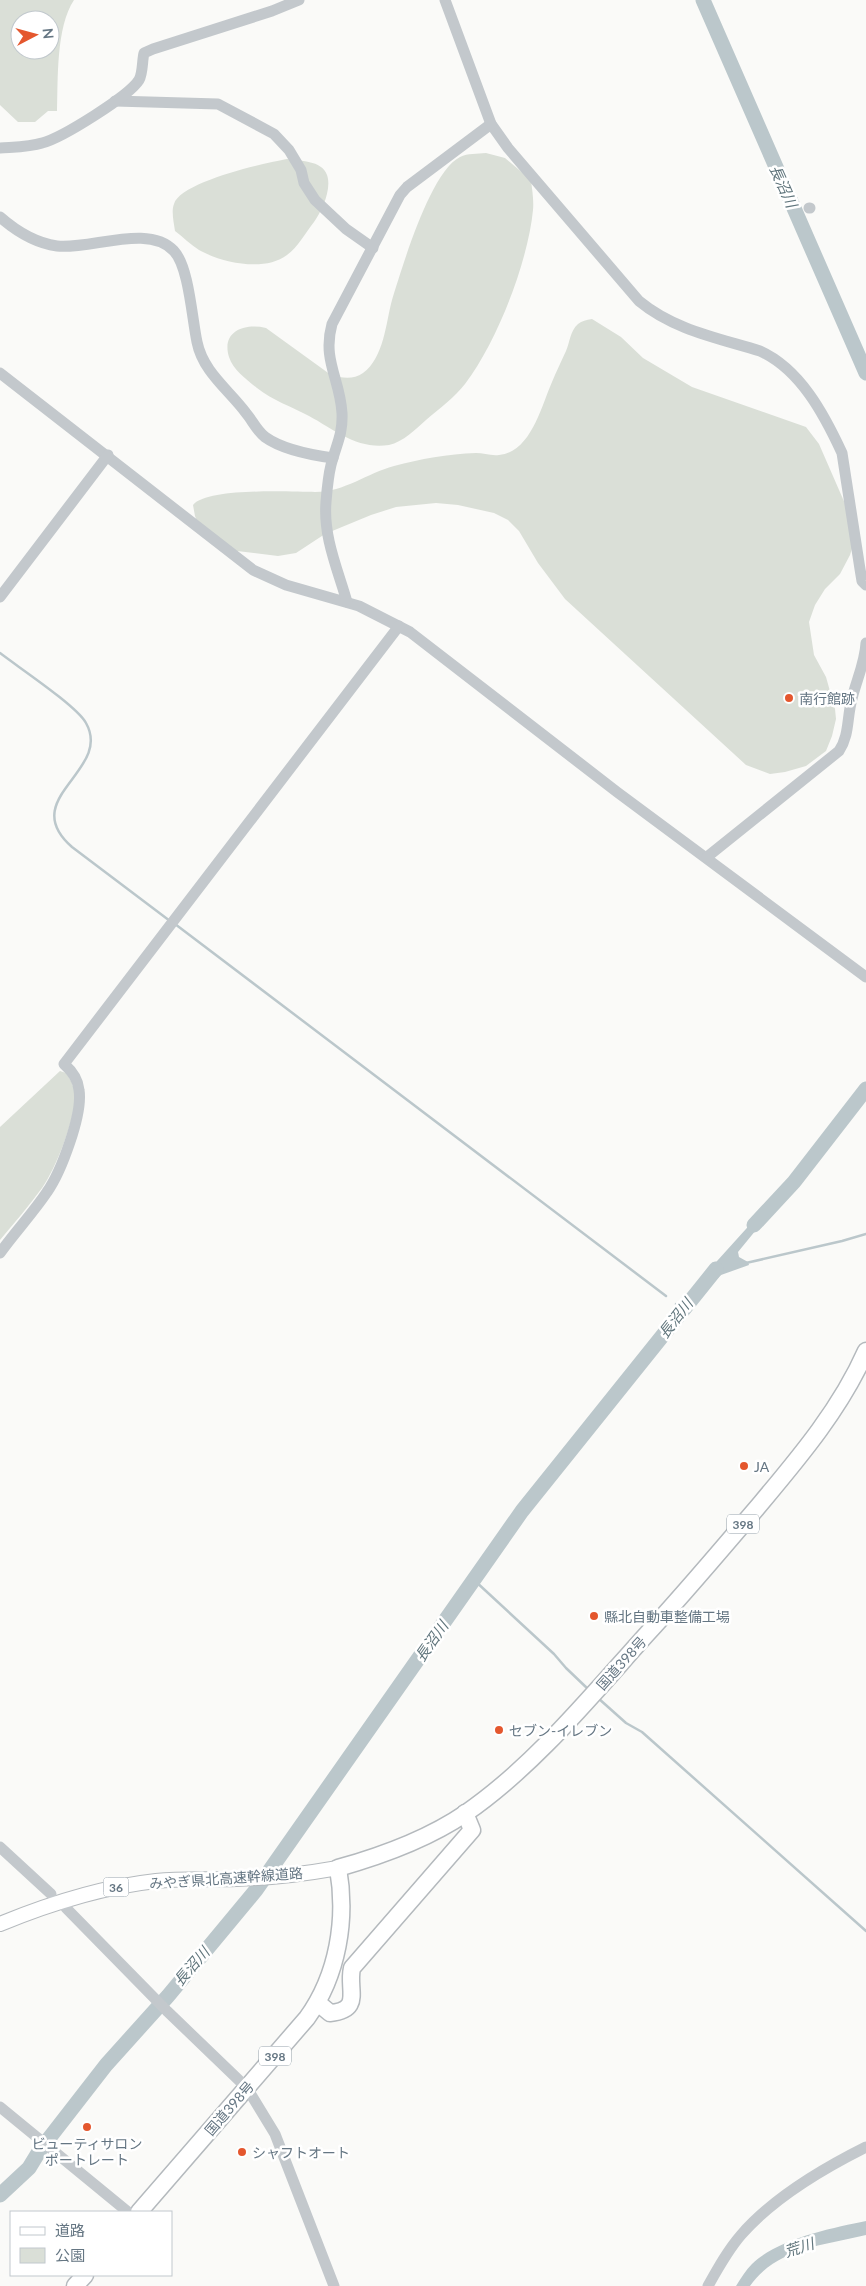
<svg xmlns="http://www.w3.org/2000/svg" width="866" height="2286" viewBox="0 0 866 2286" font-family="Lato,'Noto Sans JP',sans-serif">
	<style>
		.green { fill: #dadfd7; fill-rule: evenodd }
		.water { fill: #bbc7cb }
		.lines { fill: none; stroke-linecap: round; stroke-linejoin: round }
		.stream { stroke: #bbc7cb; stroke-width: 2.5 }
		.river { stroke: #bbc7cb; stroke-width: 15 }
		.major-casing { stroke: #b5babe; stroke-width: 16 }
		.highway-casing { stroke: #b4b9bd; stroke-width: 19 }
		.minor { stroke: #c3c8cc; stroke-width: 11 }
		.major { stroke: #fff; stroke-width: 14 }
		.highway { stroke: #fff; stroke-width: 16 }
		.poi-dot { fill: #e4572e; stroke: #fff; stroke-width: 2 }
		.labels { text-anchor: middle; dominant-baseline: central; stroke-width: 5; stroke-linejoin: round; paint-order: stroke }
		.shield { fill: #fff; stroke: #939fa8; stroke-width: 1 }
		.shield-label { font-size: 12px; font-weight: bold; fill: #657683 }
		.poi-label { font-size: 14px; fill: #657683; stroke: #fff; text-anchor: start }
		.street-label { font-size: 14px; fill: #657683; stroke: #fff }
		.water-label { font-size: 15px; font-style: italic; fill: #60757c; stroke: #fff }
	</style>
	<rect width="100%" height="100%" fill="#fafaf8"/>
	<g class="green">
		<path d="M0 0H74C56 27 58 79 57 111H48L35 122H18L0 105ZM20 20H50V50H20Z"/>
		<path d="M486 153 505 158 531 180C532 189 534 200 533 210 528 262 497 342 465 384 455 397 439 409 426 420 416 429 403 442 389 445 358 450 335 430 309 416 292 407 272 400 257 388 246 379 233 370 229 357 221 331 245 323 266 328L331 375C342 378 353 380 363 373 384 358 386 322 392 300 402 268 430 172 460 157 468 153 477 154 486 153Z"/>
		<path d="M287 159C299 161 322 160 327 175 332 189 322 211 314 222 306 232 298 247 287 255 265 272 222 263 199 250 191 245 183 237 175 231 174 223 171 211 174 204 180 182 264 163 287 159Z"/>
		<path d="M592 319 621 337 643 358 692 387 806 427 819 444 853 522 855 539 850 555 840 574 825 589 815 605 809 622 814 655 826 677 835 709 836 719 832 736 826 751 806 766 785 772 770 774 746 765 565 599 538 563 519 531 508 520 494 513 458 505 436 503 396 507 371 515 325 534 296 553 278 556 237 551 200 529 195 516 193 505C208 487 292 492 315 492 345 492 367 473 394 466 420 459 448 454 476 453 483 453 491 456 499 455 531 452 541 407 552 382 556 372 561 362 566 351 570 342 570 331 578 324 582 321 586 320 592 319Z"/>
		<path d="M60 1071 66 1073C71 1080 75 1088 75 1098 74 1122 56 1168 42 1188 29 1206 14 1223 0 1240V1127Z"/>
	</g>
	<g class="water">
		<polygon points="765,1208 770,1213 738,1252 739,1257 748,1262 749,1265 721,1275 707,1288 699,1281"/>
		<path d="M866 2221V2235C825 2245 776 2248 750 2286H736C741 2278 746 2270 752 2264 777 2239 832 2228 866 2221Z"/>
	</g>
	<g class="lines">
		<g class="stream">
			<path d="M0 653C18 667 77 706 86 723 113 771 16 798 72 847L170 921"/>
			<polyline points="175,924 666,1296"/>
			<polyline points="746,1263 842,1241 866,1234"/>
			<polyline points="676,1304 684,1308"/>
			<polyline points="474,1580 554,1654 566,1668 588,1689"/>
			<polyline points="598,1698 626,1723 642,1732 866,1931"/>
		</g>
		<g class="river">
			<polyline points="703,0 866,373"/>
			<polyline points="754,1225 794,1182 866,1089"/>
			<polyline points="0,2195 29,2168 40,2150 106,2065 168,1996 256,1890 522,1511 716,1269"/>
		</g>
		<defs>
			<path id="major" d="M0 1924C51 1903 101 1887 156 1881 183 1878 210 1880 236 1879 270 1878 304 1874 338 1868"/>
			<g id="highway">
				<path d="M318 2003 330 2013C363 2010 347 1990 352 1968L472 1830 465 1813"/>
				<path d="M139 2212 307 2018C338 1975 347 1919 338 1868 381 1856 428 1839 466 1813 534 1766 591 1696 646 1635 684 1594 720 1551 756 1509 797 1460 840 1410 866 1351"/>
				<polyline points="75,2286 85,2275"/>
			</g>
		</defs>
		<use href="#major" class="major-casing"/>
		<use href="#highway" class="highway-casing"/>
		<g class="minor">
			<path d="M445 0 491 124 508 148 639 301C674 330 718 338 760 351 800 369 824 414 842 453L860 569 862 581 866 585"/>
			<polyline points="115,101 218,104 274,134 289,150 301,170 304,183 315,200 346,229 373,248"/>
			<path d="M0 148C13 147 30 147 42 143 62 138 129 96 139 80 143 73 142 61 144 53L153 49 272 11 299 0"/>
			<polyline points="809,208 810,208"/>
			<path d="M0 217C16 231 35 243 57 246 90 250 149 223 174 251 189 267 192 319 197 342 203 372 229 390 246 413 252 420 257 431 265 437 283 450 311 455 333 458"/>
			<polyline points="0,373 253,570 286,585 359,606 410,632 617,792 866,977"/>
			<polyline points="0,597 108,455"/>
			<path d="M347 602C338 570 323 537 326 502 327 490 328 477 331 465 336 445 343 435 342 413 340 379 322 360 332 324L400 195 407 187 491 124"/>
			<path d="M707 857 839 751C849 736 847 720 851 703 855 683 865 664 866 643"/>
			<path d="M0 1253C15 1232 33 1213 47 1192 61 1172 83 1114 79 1090 78 1079 72 1071 64 1064L399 626"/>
			<polyline points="0,1847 51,1894"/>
			<polyline points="66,1908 167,2011 247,2088 275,2134 334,2286"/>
			<polyline points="0,2107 128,2212"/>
			<path d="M708 2286C718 2268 728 2250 741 2235 772 2199 824 2168 866 2147"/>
		</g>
		<use href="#major" class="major"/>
		<use href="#highway" class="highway"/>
	</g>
	<g class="poi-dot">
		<circle cx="789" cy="698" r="5"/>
		<circle cx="744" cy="1466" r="5"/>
		<circle cx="594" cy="1616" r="5"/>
		<circle cx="499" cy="1730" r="5"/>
		<circle cx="87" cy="2127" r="5"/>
		<circle cx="242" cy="2152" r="5"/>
	</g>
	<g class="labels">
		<g class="shield">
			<rect x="727" y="1514.5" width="32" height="19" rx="4"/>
			<rect x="103.5" y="1877.5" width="25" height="19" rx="4"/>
			<rect x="259" y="2046.5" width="32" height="19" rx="4"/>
		</g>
		<g class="shield-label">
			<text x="743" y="1524">398</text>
			<text x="116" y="1887">36</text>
			<text x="275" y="2056">398</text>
		</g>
		<g class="poi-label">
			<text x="799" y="698">南行館跡</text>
			<text x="754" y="1466">JA</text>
			<text x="604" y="1616">縣北自動車整備工場</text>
			<text x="509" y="1730">セブン-イレブン</text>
			<text x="87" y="2143" text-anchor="middle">ビューティサロン<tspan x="87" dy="16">ポートレート</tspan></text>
			<text x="252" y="2152">シャフトオート</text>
		</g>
		<g class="street-label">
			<text transform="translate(621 1663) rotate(-48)">国道398号</text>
			<text transform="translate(226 1878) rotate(-4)">みやぎ県北高速幹線道路</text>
			<text transform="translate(229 2108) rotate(-49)">国道398号</text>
		</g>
		<g class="water-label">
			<text transform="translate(784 186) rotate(66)">長沼川</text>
			<text transform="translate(675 1318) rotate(-52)">長沼川</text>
			<text transform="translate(431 1641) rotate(-55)">長沼川</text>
			<text transform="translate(191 1966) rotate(-49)">長沼川</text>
			<text transform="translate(799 2247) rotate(-18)">荒川</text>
		</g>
	</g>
	<rect x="10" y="2211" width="162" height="65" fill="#ffffff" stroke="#c1c8cd"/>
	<rect x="20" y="2227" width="25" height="8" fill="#ffffff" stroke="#c1c8cd"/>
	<text x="55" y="2236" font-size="15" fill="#657683">道路</text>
	<rect x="20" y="2248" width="25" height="15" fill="#dadfd7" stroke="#c1c8cd"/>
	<text x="55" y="2261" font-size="15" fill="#657683">公園</text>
	<g transform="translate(35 35) rotate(84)"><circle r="24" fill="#ffffff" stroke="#c1c8cd"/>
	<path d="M0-4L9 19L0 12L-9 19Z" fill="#e4572e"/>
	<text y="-8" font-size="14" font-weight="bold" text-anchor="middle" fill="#657683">N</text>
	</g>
</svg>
